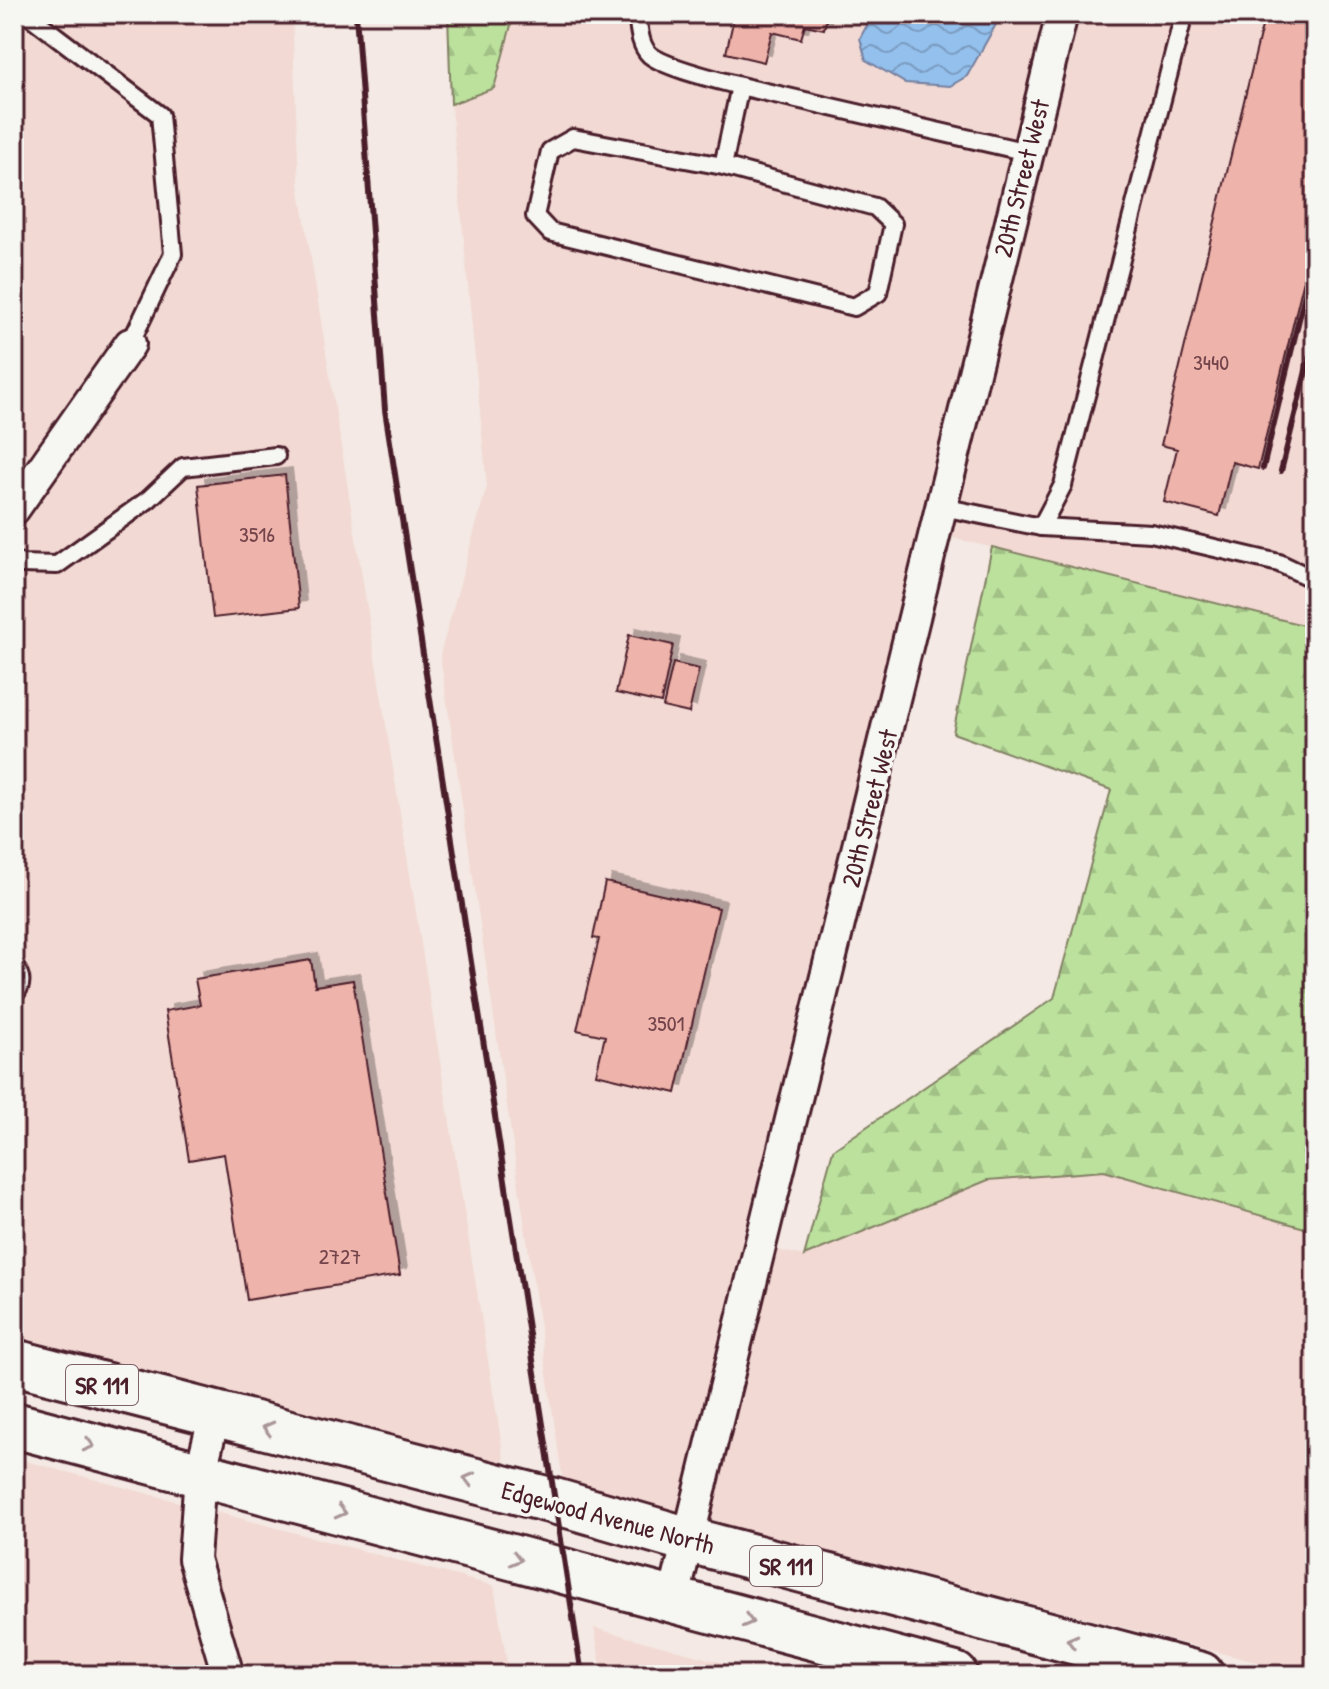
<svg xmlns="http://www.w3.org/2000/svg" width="1329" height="1689" viewBox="0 0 1329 1689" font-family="'Patrick Hand',sans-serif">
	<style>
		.built { fill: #f2d9d3 }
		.forest { fill: url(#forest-firs); stroke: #828064; stroke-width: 2 }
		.water { fill: url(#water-waves); stroke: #76809f; stroke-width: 2 }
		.building { fill: #eeb3aa; stroke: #4a1f2b; stroke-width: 2; filter: url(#shadow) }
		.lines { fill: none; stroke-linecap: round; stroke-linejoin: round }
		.lane-casing { stroke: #4a1f2b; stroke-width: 22 }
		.street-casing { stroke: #4a1f2b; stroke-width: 36 }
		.primary-casing { stroke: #4a1f2b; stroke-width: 50 }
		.lane { stroke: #f6f6f2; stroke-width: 16 }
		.street { stroke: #f6f6f2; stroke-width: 30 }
		.primary { stroke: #f6f6f2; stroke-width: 44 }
		.rail { stroke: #4a1f2b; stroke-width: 6 }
		.oneway { stroke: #a99598 }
		.labels { text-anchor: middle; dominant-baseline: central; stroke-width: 7; stroke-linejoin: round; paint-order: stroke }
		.number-label { font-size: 22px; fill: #73444b }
		.shield { fill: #f6f6f2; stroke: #7e6067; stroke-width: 2 }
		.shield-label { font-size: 24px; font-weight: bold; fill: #4a1f2b }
		.street-label { font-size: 26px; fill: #4a1f2b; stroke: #f6f6f2 }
	</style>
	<defs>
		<pattern id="forest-firs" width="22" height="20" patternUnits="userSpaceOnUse" patternTransform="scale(2)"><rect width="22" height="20" fill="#bbe19d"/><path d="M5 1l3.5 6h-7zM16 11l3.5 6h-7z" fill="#a2c187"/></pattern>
		<pattern id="water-waves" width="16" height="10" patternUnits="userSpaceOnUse" patternTransform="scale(2)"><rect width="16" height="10" fill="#93c0ed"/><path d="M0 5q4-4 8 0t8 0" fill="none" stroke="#7a9bc0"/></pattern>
		<filter id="shadow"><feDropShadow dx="7" dy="-7" stdDeviation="0" flood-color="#0004"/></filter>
	</defs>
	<rect width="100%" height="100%" fill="#f4e9e4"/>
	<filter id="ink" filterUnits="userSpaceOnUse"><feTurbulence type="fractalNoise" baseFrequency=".0125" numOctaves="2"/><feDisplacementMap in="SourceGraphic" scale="16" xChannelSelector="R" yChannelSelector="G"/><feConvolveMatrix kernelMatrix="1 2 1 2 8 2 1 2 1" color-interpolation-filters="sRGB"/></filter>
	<g filter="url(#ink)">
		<g class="built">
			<polygon points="14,14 292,14 299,184 505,1466 14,1336"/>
			<polygon points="514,14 1315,14 1315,628 921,530 742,1242 804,1256 988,1180 1104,1171 1315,1231 1315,1675 1306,1675 563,1482 440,655 487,486 451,104 494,88"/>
			<polygon points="14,1458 494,1586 509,1675 14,1675"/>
			<polygon points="594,1628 768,1675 603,1675"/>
		</g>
		<g class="forest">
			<polygon points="448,14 514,14 494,88 451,104"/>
			<polygon points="992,547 1315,628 1315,1231 1104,1171 988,1180 804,1256 833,1150 1054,998 1111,790 953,733"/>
		</g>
		<polygon class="water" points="873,14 998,14 999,19 967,76 950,86 905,83 866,60 860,38"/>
		<g class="building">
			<polygon points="701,14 828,14 824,29 805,25 801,39 772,32 764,62 726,53 733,22"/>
			<polygon points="1265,14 1315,14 1315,234 1258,469 1232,462 1219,516 1164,502 1177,449 1161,445"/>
			<polygon points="285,475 299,608 213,618 198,485"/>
			<polygon points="629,635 673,645 661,703 616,693"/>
			<polygon points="673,663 699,669 689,713 663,707"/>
			<polygon points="605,882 719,908 676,1093 596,1074 605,1036 577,1030 599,939 593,938"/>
			<polygon points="311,960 315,986 353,980 400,1275 247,1300 224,1154 189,1160 165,1011 200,1005 195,979"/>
		</g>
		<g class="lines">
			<defs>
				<g id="lane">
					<polyline points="27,14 160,115 173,254 130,344"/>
					<path d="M637 14C639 27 639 45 650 55 666 68 718 80 740 86"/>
					<polyline points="723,166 573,138 550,151 535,216 550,232 854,307 878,293 893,224 875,207 723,166 740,86 1027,152"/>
					<polyline points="942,507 1041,527 1063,485 1184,14"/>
					<polyline points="1041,527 1151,533 1279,563 1315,580"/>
					<polyline points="14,560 21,564 57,565 149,499 183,467 276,456"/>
					<path d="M14 966C22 976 23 985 14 995"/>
				</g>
				<g id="street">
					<polyline points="14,509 130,344"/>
					<polyline points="215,1414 200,1474 194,1559 228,1675"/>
					<polyline points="673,1601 1062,14"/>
				</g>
				<g id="primary">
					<polyline points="14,1362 554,1501 689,1540 1201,1675"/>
					<polyline points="14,1425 955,1675"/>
				</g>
			</defs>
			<use href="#lane" class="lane-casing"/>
			<use href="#street" class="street-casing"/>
			<use href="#primary" class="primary-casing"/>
			<use href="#lane" class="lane"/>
			<use href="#street" class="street"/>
			<use href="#primary" class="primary"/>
			<g class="rail">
				<polyline points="356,14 385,410 582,1675"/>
				<polyline points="1263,468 1315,253"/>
				<polyline points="1281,471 1315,335"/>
			</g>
		</g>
		<defs><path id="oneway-chevron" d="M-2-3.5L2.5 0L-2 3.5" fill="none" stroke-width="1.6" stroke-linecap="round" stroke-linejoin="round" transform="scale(2)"/></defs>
		<g class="oneway">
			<use href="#oneway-chevron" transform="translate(268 1428) rotate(-165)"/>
			<use href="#oneway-chevron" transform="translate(89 1445) rotate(15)"/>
			<use href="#oneway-chevron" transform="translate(469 1479) rotate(-166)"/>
			<use href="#oneway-chevron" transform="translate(341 1512) rotate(15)"/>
			<use href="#oneway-chevron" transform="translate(516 1559) rotate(15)"/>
			<use href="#oneway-chevron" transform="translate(748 1621) rotate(15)"/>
			<use href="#oneway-chevron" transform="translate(1072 1641) rotate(-165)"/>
		</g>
	</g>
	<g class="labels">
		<g class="number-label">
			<text x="1211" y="362">3440</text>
			<text x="257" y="534">3516</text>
			<text x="666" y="1023">3501</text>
			<text x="340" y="1256">2727</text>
		</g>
		<g class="shield">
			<rect x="66" y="1365" width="72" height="40" rx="6"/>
			<rect x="750" y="1546" width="72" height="40" rx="6"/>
		</g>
		<g class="shield-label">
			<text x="102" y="1385">SR 111</text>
			<text x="786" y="1566">SR 111</text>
		</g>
		<g class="street-label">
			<text transform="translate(1021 178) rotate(-76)">20th Street West</text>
			<text transform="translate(869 808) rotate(-76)">20th Street West</text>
			<text transform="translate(608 1517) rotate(15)">Edgewood Avenue North</text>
		</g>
	</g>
	<rect width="1329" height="1689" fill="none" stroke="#f6f6f2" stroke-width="48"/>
	<rect x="24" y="24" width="1281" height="1641" fill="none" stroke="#4a1f2b" stroke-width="3" filter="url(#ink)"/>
</svg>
